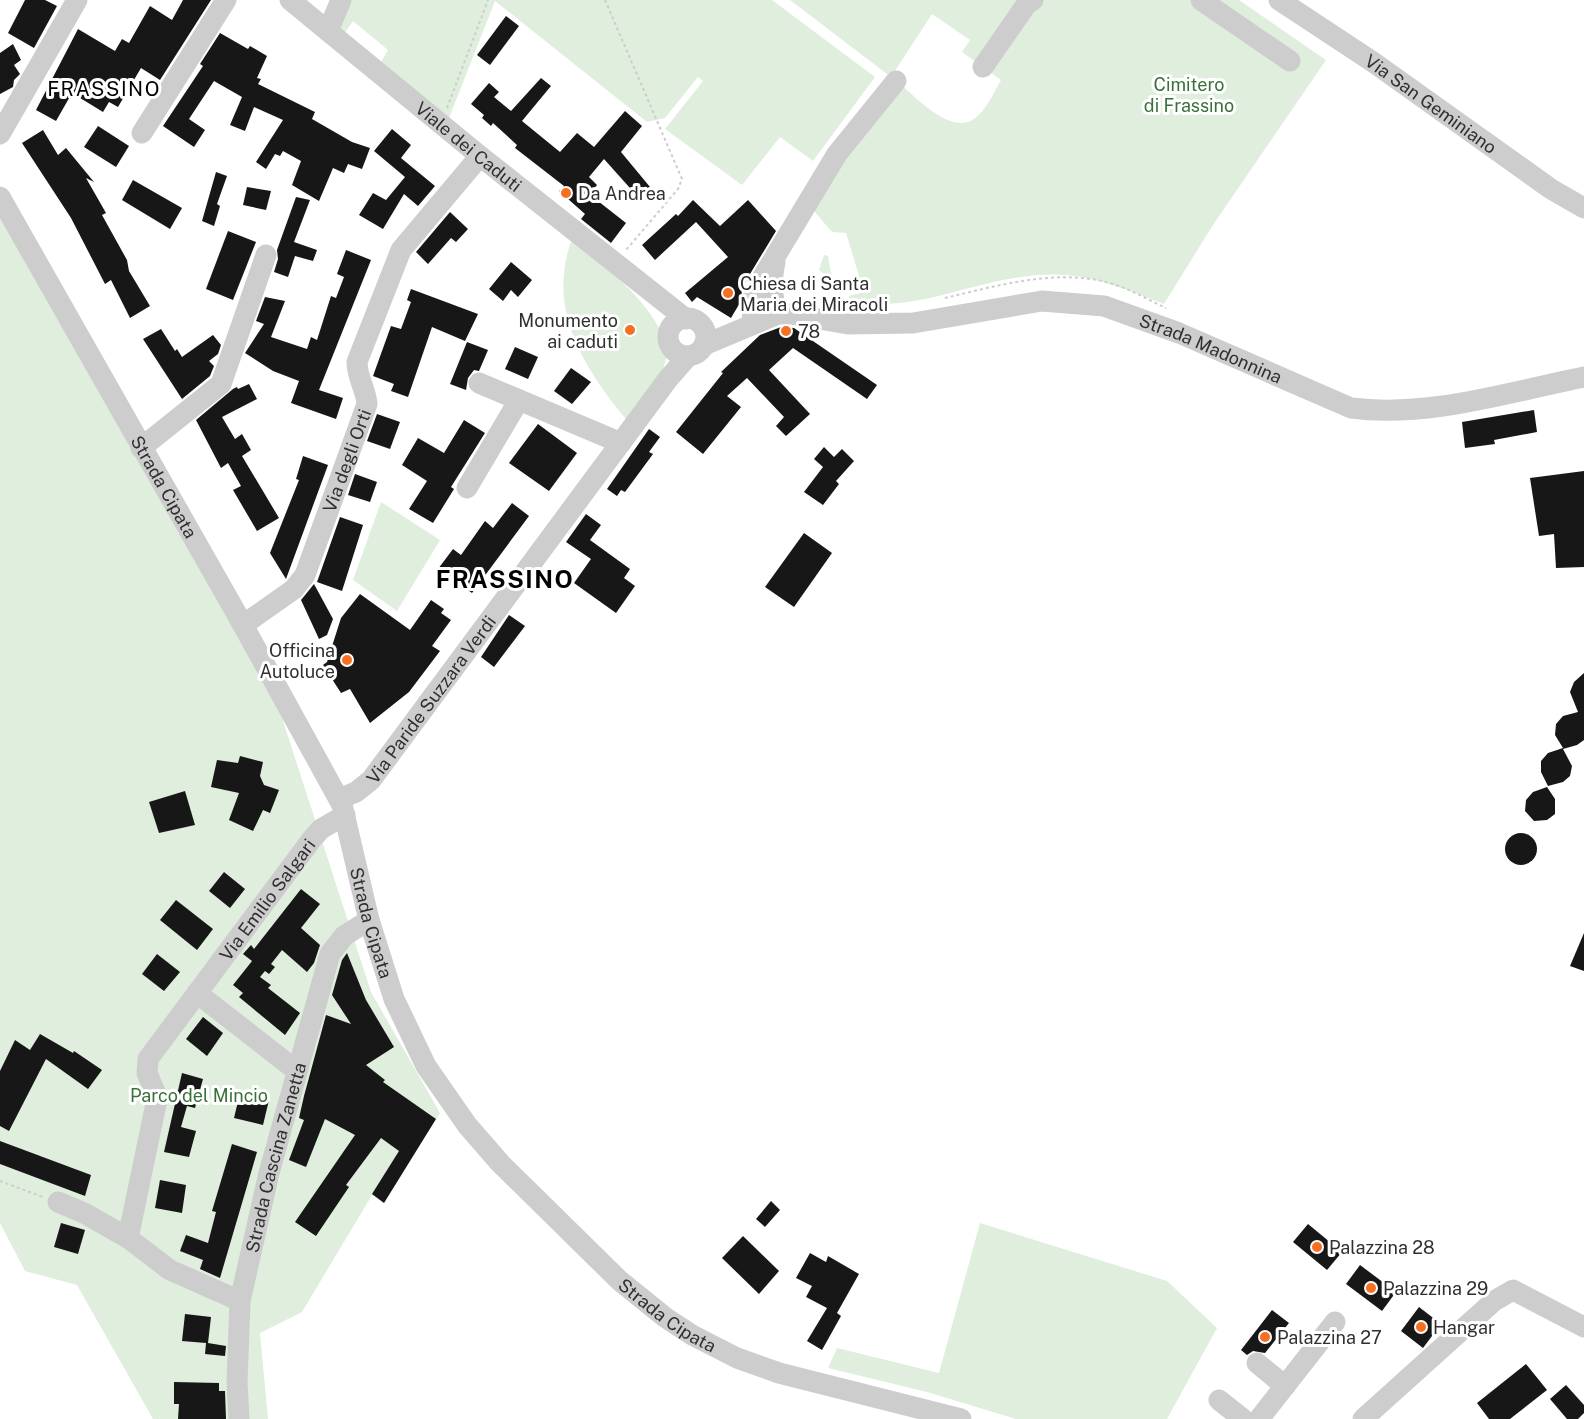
<svg xmlns="http://www.w3.org/2000/svg" width="1584" height="1419" viewBox="0 0 1584 1419" font-family="'Public Sans',sans-serif">
	<style>
		.green { fill: #dfeedd }
		.building { fill: #171717 }
		.lines { fill: none; stroke-linecap: round; stroke-linejoin: round }
		.path { stroke: #cdcdcd; stroke-width: 2; stroke-dasharray: 3 3; stroke-linecap: butt }
		.minor { stroke: #cdcdcd; stroke-width: 21 }
		.poi-dot { fill: #f67024; stroke: #fff; stroke-width: 2 }
		.labels { text-anchor: middle; dominant-baseline: central; stroke-width: 6; stroke-linejoin: round; paint-order: stroke }
		.park-label { font-size: 18px; fill: #3a7139; stroke: #fff }
		.street-label { font-size: 18px; fill: #303030; stroke: #fff }
		.poi-label { font-size: 18px; fill: #303030; stroke: #fff; text-anchor: start }
		.neighbourhood-label { font-size: 20px; letter-spacing: 1.5px; fill: #000; stroke: #fff }
		.district-label { font-size: 24px; font-weight: bold; letter-spacing: 1.5px; fill: #000; stroke: #fff }
	</style>
	<rect width="100%" height="100%" fill="#fff"/>
	<g class="green">
		<polygon points="348,0 772,0 875,77 813,161 780,137 742,185 665,129 703,81 698,77 665,118 647,122 495,1 449,118 380,64 388,50 353,21 344,34 335,26"/>
		<path d="M790 0H1239L1326 60 1213 225 1164 304C1133 292 1100 278 1066 275 1021 271 973 288 930 298 902 304 875 306 847 304L849 296 864 292 846 233 832 232 814 211 820 194 901 85C918 99 951 135 974 119 986 111 994 92 1001 80L962 52 970 40 932 14 891 77Z"/>
		<polygon points="0,194 285,720 283,721 371,992 440,1113 384,1203 372,1195 302,1312 260,1333 268,1419 153,1419 77,1285 25,1271 0,1223"/>
		<path d="M572 239C600 261 677 321 665 363 659 383 638 403 626 419 583 367 546 308 572 239Z"/>
		<polygon points="824,255 828,256 831,273 826,276 819,270"/>
		<polygon points="381,502 440,540 397,611 353,580"/>
		<polygon points="980,1223 1167,1281 1217,1328 1167,1419 1016,1419 927,1392 828,1368 837,1348 939,1373"/>
	</g>
	<g class="building">
		<polygon points="25,0 45,0 57,6 34,48 8,33"/>
		<polygon points="183,0 211,0 160,80 141,68 118,107 109,102 103,112 72,93 56,121 36,110 78,29 115,51 122,39 129,43 150,6 172,20"/>
		<polygon points="506,16 519,26 490,65 477,55"/>
		<polygon points="220,33 248,49 250,46 267,56 257,78 261,79 258,84 315,112 312,119 352,142 370,148 362,169 348,164 344,173 333,168 319,201 292,185 301,161 283,151 280,156 275,154 266,169 256,162 283,120 254,107 245,131 230,125 242,97 214,81 189,119 205,130 194,147 163,126 203,66 200,64"/>
		<polygon points="13,44 21,60 14,65 20,74 14,80 13,87 0,94 0,53"/>
		<polygon points="541,78 551,86 522,121 560,152 577,133 594,147 625,111 642,126 621,152 650,187 638,197 604,159 589,177 597,185 589,194 626,223 611,243 581,219 585,214 559,191 564,186 515,148 517,145 493,123 491,126 482,118 484,115 471,104 489,83 499,92 494,97 511,111"/>
		<polygon points="98,126 129,146 116,167 84,147"/>
		<polygon points="392,129 411,145 401,158 435,186 418,206 404,194 383,229 359,215 373,193 386,200 405,177 374,151"/>
		<polygon points="43,130 58,155 66,148 94,182 86,178 106,213 102,215 127,260 129,271 150,306 130,318 111,280 105,284 71,218 22,143"/>
		<polygon points="216,172 227,176 217,204 220,206 214,226 202,221"/>
		<polygon points="133,180 182,208 170,229 122,200"/>
		<polygon points="247,187 271,191 266,210 243,205"/>
		<polygon points="296,197 310,200 294,242 317,250 313,261 295,256 288,277 274,272 278,259 277,250"/>
		<polygon points="693,200 720,226 748,200 776,231 750,274 742,289 741,301 731,318 697,297 692,302 685,293 728,257 696,222 655,260 642,245 676,214 678,216"/>
		<polygon points="450,212 468,229 456,242 451,238 428,264 416,252"/>
		<polygon points="228,231 256,242 233,300 206,289"/>
		<polygon points="346,250 371,260 319,390 343,398 336,419 291,403 299,381 273,371 245,353 264,324 256,321 265,297 285,301 271,337 307,349 311,337 317,340 331,296 336,298 344,277 337,274"/>
		<polygon points="511,262 532,280 518,297 511,290 503,301 489,289"/>
		<polygon points="411,289 478,314 465,341 432,327 408,397 391,391 394,384 373,376 391,326 401,329 411,302 407,300"/>
		<polygon points="781,327 794,328 877,385 867,399 793,348 769,370 810,414 786,436 776,426 784,417 747,378 727,396 741,407 703,454 676,432 723,373 721,372 760,335"/>
		<polygon points="161,329 175,351 177,349 182,357 213,335 221,345 218,354 209,361 214,366 210,376 182,399 143,339"/>
		<polygon points="467,342 488,350 479,371 474,370 468,378 466,390 450,384"/>
		<polygon points="515,347 538,357 528,379 505,369"/>
		<polygon points="571,368 591,382 572,404 554,391"/>
		<polygon points="249,384 257,399 222,417 235,439 242,434 251,450 242,456 279,518 257,531 233,490 241,486 228,463 221,468 196,420 233,389 237,387 238,389"/>
		<polygon points="1534,410 1537,432 1494,440 1495,444 1465,448 1462,422"/>
		<polygon points="377,414 400,422 390,449 367,441"/>
		<polygon points="464,420 485,433 451,487 454,489 433,523 409,509 427,481 402,465 418,438 444,453"/>
		<polygon points="538,424 577,453 549,491 509,463"/>
		<polygon points="649,429 660,437 649,452 653,454 625,492 621,490 617,496 607,489"/>
		<polygon points="824,447 834,457 842,449 854,461 836,481 839,484 823,505 804,492 823,467 814,459"/>
		<polygon points="303,456 328,465 286,579 270,553 299,480 296,479"/>
		<polygon points="1584,471 1584,567 1556,568 1554,534 1539,536 1530,478"/>
		<polygon points="355,474 377,482 370,502 348,495"/>
		<polygon points="512,503 529,516 472,593 438,569 453,549 461,555 485,521 493,528"/>
		<polygon points="586,514 601,525 590,540 630,569 624,578 635,586 616,613 574,583 591,559 566,542"/>
		<polygon points="340,517 363,525 342,591 317,582"/>
		<polygon points="804,533 832,553 794,607 765,587"/>
		<polygon points="314,584 333,619 327,635 319,639 301,600"/>
		<polygon points="360,594 410,630 431,600 444,609 441,613 451,620 432,646 440,651 409,692 370,723 350,689 341,693 323,665 327,662 341,618"/>
		<polygon points="509,615 525,626 494,667 481,657"/>
		<polygon points="1584,673 1584,740 1577,745 1563,749 1572,766 1570,776 1563,782 1548,786 1541,772 1541,761 1548,753 1563,748 1555,735 1556,724 1563,716 1578,712 1570,692 1574,682"/>
		<polygon points="240,756 263,762 260,776 264,785 279,790 270,813 263,810 253,831 229,820 239,793 211,787 217,760 238,763"/>
		<polygon points="1547,787 1555,799 1555,814 1547,820 1534,821 1525,811 1526,800 1533,792"/>
		<polygon points="185,791 195,825 159,833 149,802"/>
		<circle cx="1521" cy="849" r="16"/>
		<polygon points="224,872 245,889 230,908 209,891"/>
		<polygon points="301,889 320,904 301,928 320,945 314,963 307,972 282,950 271,964 275,967 269,974 265,971 260,977 271,985 268,988 300,1013 285,1035 239,997 243,993 233,985 252,961 243,954 251,945 254,949"/>
		<polygon points="176,900 213,929 197,950 160,920"/>
		<polygon points="1584,933 1584,971 1570,966"/>
		<polygon points="347,953 366,1000 394,1047 366,1065 385,1080 383,1082 436,1119 384,1203 372,1194 399,1151 381,1138 346,1185 349,1187 316,1236 295,1222 355,1135 325,1119 306,1167 289,1160 304,1120 299,1118 304,1096 326,1015 351,1024 332,995 342,960"/>
		<polygon points="157,954 180,972 164,991 142,974"/>
		<polygon points="203,1017 223,1033 207,1056 186,1039"/>
		<polygon points="40,1034 73,1053 74,1051 102,1070 88,1089 46,1059 9,1131 0,1126 0,1071 15,1040 30,1050"/>
		<polygon points="182,1073 203,1079 195,1108 187,1106 181,1127 196,1131 189,1157 164,1152"/>
		<polygon points="240,1093 269,1100 263,1125 234,1118"/>
		<polygon points="0,1141 91,1175 85,1196 0,1164"/>
		<polygon points="232,1144 257,1152 220,1278 200,1269 203,1260 180,1251 186,1235 208,1243 216,1212 212,1211"/>
		<polygon points="160,1180 186,1185 182,1213 155,1208"/>
		<polygon points="771,1201 780,1210 765,1227 756,1219"/>
		<polygon points="61,1223 85,1230 78,1254 54,1247"/>
		<polygon points="1308,1224 1342,1252 1327,1270 1293,1242"/>
		<polygon points="743,1236 779,1271 759,1294 722,1258"/>
		<polygon points="810,1253 826,1262 828,1256 859,1274 837,1313 841,1316 822,1350 807,1341 827,1308 806,1297 812,1286 796,1278"/>
		<polygon points="1360,1265 1396,1292 1382,1311 1346,1284"/>
		<polygon points="1419,1307 1441,1324 1423,1348 1401,1331"/>
		<polygon points="1272,1310 1289,1323 1265,1353 1253,1351 1247,1355 1241,1350"/>
		<polygon points="185,1314 211,1317 208,1343 226,1346 225,1356 205,1354 206,1343 182,1341"/>
		<polygon points="1526,1364 1547,1390 1510,1419 1489,1419 1477,1403"/>
		<polygon points="174,1382 219,1383 219,1391 225,1391 226,1419 178,1419 179,1404 174,1404"/>
		<polygon points="1566,1385 1584,1405 1584,1413 1578,1419 1567,1419 1550,1399"/>
	</g>
	<g class="lines">
		<g class="path">
			<polyline points="605,0 682,179 678,189 626,250"/>
			<polyline points="447,108 488,0"/>
			<path d="M945 298C1000 285 1064 266 1119 286 1135 292 1151 301 1166 308"/>
			<polyline points="0,1181 43,1197"/>
		</g>
		<g class="minor">
			<path id="s1" d="M290 0 480 156 686 319"/>
			<polyline points="1201,0 1290,61"/>
			<path id="s2" d="M1279 0 1373 62 1551 189 1584 208"/>
			<polyline points="328,31 341,0"/>
			<polyline points="983,67 1026,5 1033,0"/>
			<polyline points="142,133 226,0"/>
			<polyline points="0,134 77,0"/>
			<path id="s3" d="M0 197 243 625 342 805 369 920 394 999 426 1066 467 1125 500 1163 620 1281 666 1318 692 1335 737 1358 779 1373 961 1419"/>
			<path d="M775 262C771 281 771 296 778 314"/>
			<circle cx="687" cy="337" r="19"/>
			<polyline points="752,324 754,294 761,280 837,154 896,81"/>
			<path id="s4" d="M704 345 778 314H791L848 324 913 323 1042 301 1104 306 1179 333 1351 408C1428 418 1509 392 1584 377"/>
			<polyline points="479,383 621,443"/>
			<polyline points="141,448 221,384 266,255"/>
			<polyline points="467,488 519,400"/>
			<path id="s5" d="M243 625 294 589 305 575 367 404C366 389 357 378 357 362L401 250 480 156"/>
			<path id="s6" d="M339 799 356 792 371 780 668 379 688 356"/>
			<polyline points="197,993 297,1071"/>
			<polyline points="58,1202 84,1213 128,1238"/>
			<path id="s7" d="M240 1301 170 1270 128 1238 156 1104 155 1092 147 1073 148 1059 312 839 321 829 345 815"/>
			<polyline points="1257,1363 1285,1386"/>
			<polyline points="1219,1400 1243,1419"/>
			<path id="s8" d="M239 1419 237 1382 240 1301 269 1173 330 954 344 936 369 920"/>
			<polyline points="1259,1419 1335,1322"/>
			<polyline points="1363,1419 1494,1301 1513,1290 1584,1327"/>
		</g>
	</g>
	<g class="poi-dot">
		<circle cx="566" cy="193" r="6"/>
		<circle cx="728" cy="293" r="6"/>
		<circle cx="630" cy="330" r="6"/>
		<circle cx="786" cy="331" r="6"/>
		<circle cx="347" cy="660" r="6"/>
		<circle cx="1317" cy="1247" r="6"/>
		<circle cx="1371" cy="1288" r="6"/>
		<circle cx="1421" cy="1327" r="6"/>
		<circle cx="1265" cy="1337" r="6"/>
	</g>
	<g class="labels">
		<g class="park-label">
			<text x="1189" y="84">Cimitero<tspan x="1189" dy="21">di Frassino</tspan></text>
			<text x="199" y="1095">Parco del Mincio</text>
		</g>
		<g class="street-label">
			<text stroke="none"><textPath href="#s2" startOffset="184">Via San Geminiano</textPath></text>
			<text stroke="none"><textPath href="#s1" startOffset="231">Viale dei Caduti</textPath></text>
			<text stroke="none"><textPath href="#s4" startOffset="524">Strada Madonnina</textPath></text>
			<text stroke="none"><textPath href="#s5" startOffset="202">Via degli Orti</textPath></text>
			<text stroke="none"><textPath href="#s3" startOffset="333">Strada Cipata</textPath></text>
			<text stroke="none"><textPath href="#s6" startOffset="138">Via Paride Suzzara Verdi</textPath></text>
			<text stroke="none"><textPath href="#s7" startOffset="512">Via Emilio Salgari</textPath></text>
			<text stroke="none"><textPath href="#s3" startOffset="819">Strada Cipata</textPath></text>
			<text stroke="none"><textPath href="#s8" startOffset="266">Strada Cascina Zanetta</textPath></text>
			<text stroke="none"><textPath href="#s3" startOffset="1322">Strada Cipata</textPath></text>
		</g>
		<g class="poi-label">
			<text x="578" y="193">Da Andrea</text>
			<text x="740" y="283">Chiesa di Santa<tspan x="740" dy="21">Maria dei Miracoli</tspan></text>
			<text x="618" y="320" text-anchor="end">Monumento<tspan x="618" dy="21">ai caduti</tspan></text>
			<text x="798" y="331">78</text>
			<text x="335" y="650" text-anchor="end">Officina<tspan x="335" dy="21">Autoluce</tspan></text>
			<text x="1329" y="1247">Palazzina 28</text>
			<text x="1383" y="1288">Palazzina 29</text>
			<text x="1433" y="1327">Hangar</text>
			<text x="1277" y="1337">Palazzina 27</text>
		</g>
		<g class="neighbourhood-label">
			<text x="104" y="89">FRASSINO</text>
		</g>
		<g class="district-label">
			<text x="505" y="579">FRASSINO</text>
		</g>
	</g>
</svg>
